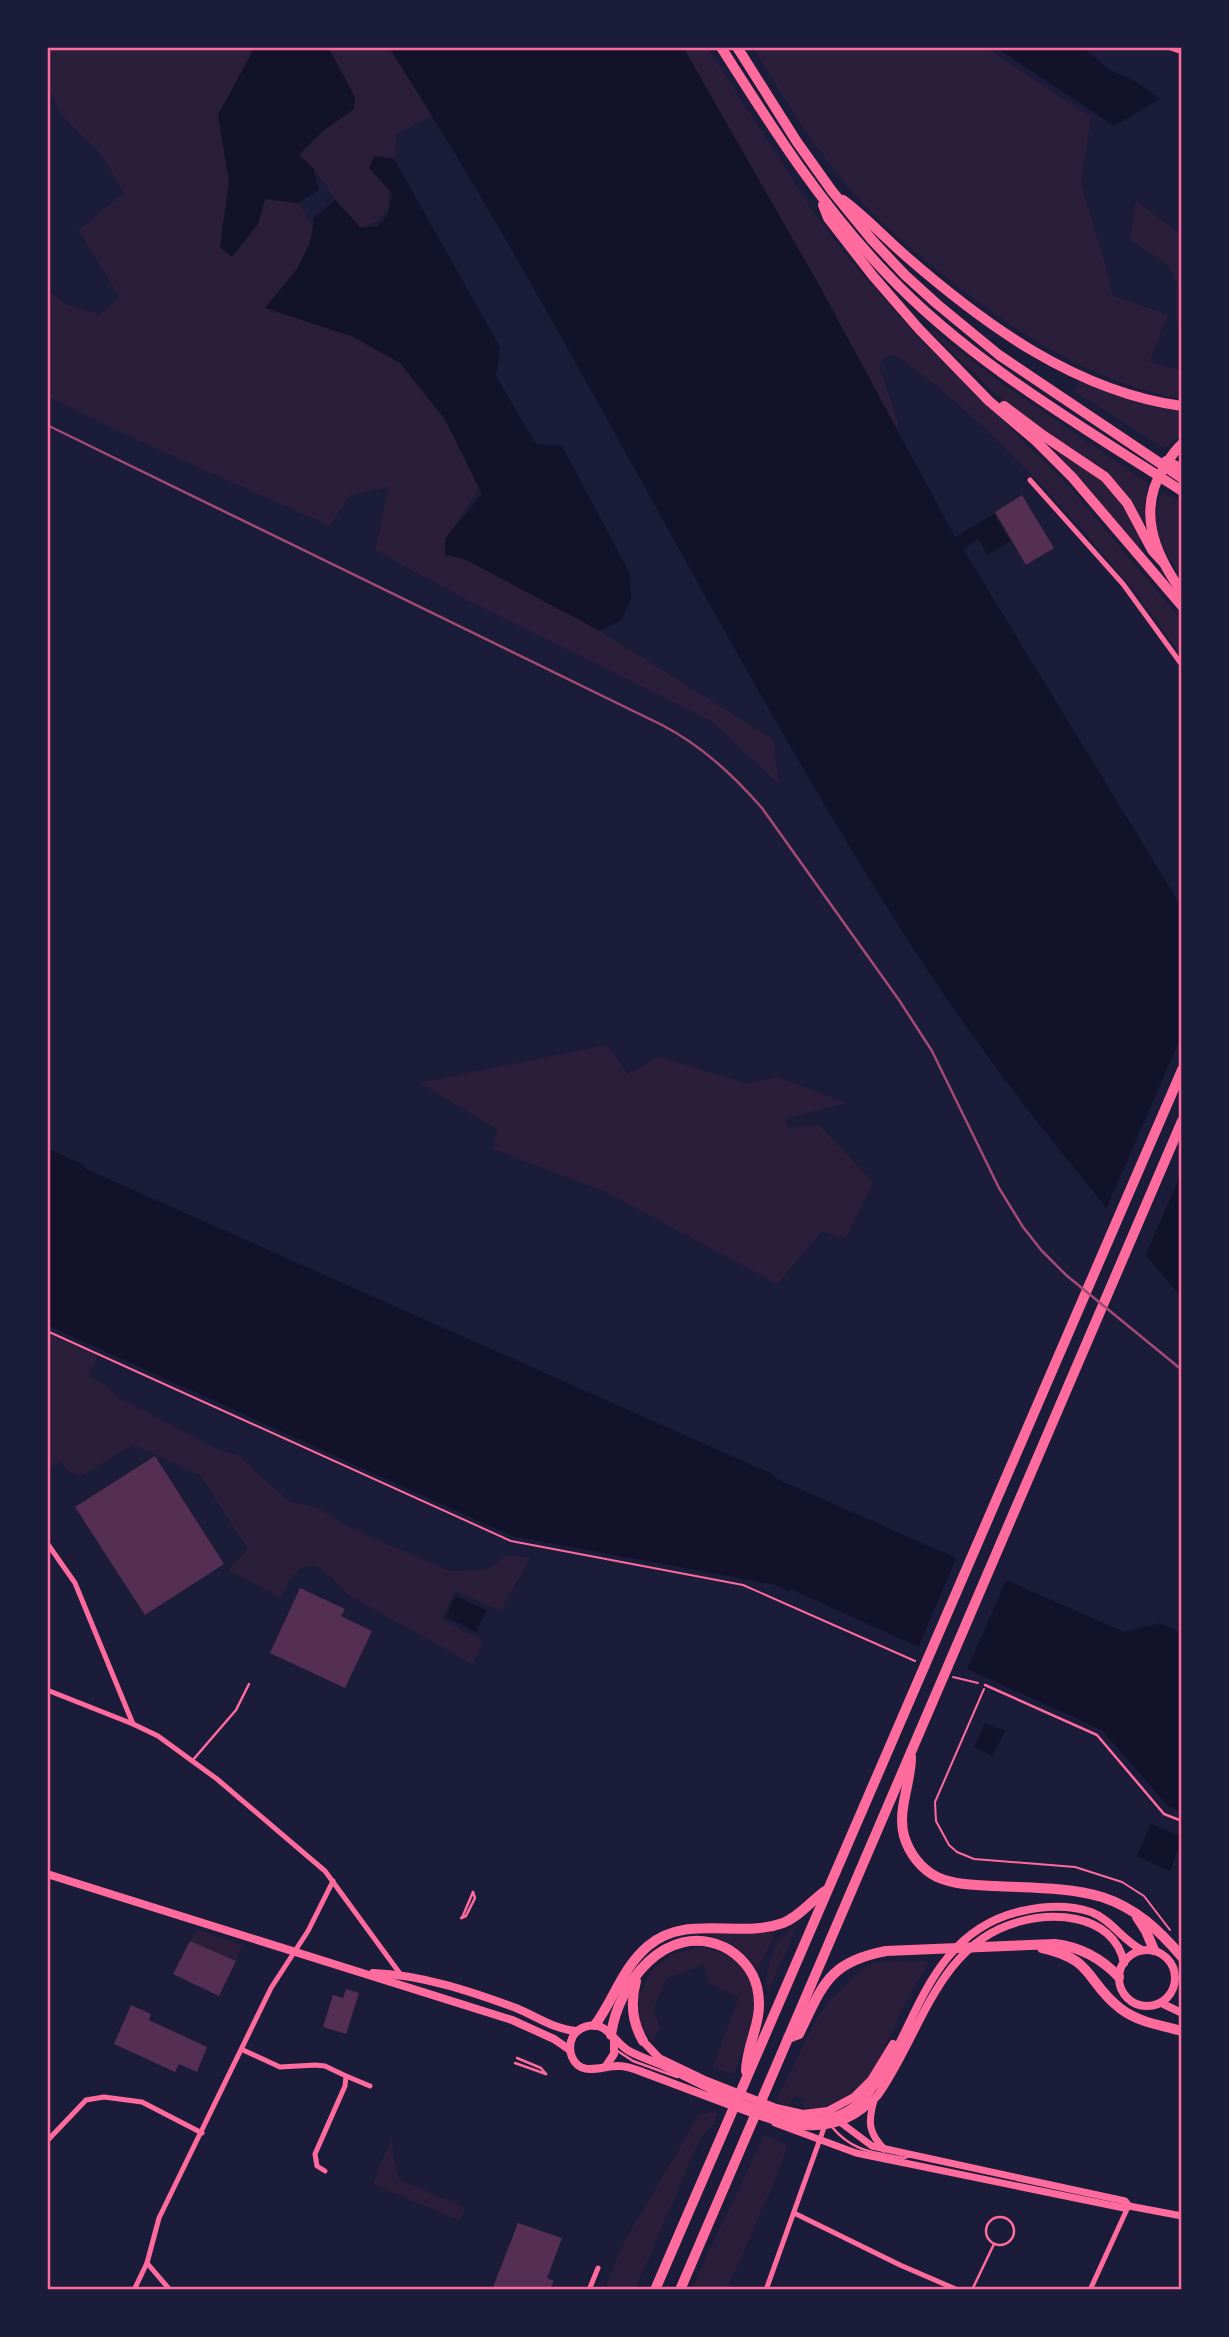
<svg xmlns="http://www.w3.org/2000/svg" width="1229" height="2337" viewBox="0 0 1229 2337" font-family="Mulish,sans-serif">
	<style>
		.green { fill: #2a1e3b }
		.water { fill: #12122b }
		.pier { fill: #1b1b3a }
		.building { fill: #542f53 }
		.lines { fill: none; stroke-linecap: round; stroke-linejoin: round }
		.path { stroke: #ff6b9d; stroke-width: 2 }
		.service { stroke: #ff6b9d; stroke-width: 2.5 }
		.minor { stroke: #ff6b9d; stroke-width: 5 }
		.tertiary { stroke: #ff6b9d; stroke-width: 7 }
		.secondary { stroke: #ff6b9d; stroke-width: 8 }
		.motorway { stroke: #ff6b9d; stroke-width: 10 }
		.rail { stroke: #a44b75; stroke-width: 2.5 }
		.neatline { fill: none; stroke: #ff6b9d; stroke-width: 2.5 }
	</style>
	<rect width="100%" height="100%" fill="#1b1b3a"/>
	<g class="green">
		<path d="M47 47H255L218 115 229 181 220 247C255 234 255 235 265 199L298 203 313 226C309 259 287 282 266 308L354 337 400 363 446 421 479 488 446 539 445 555H463L600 631 773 739 779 784 711 721 465 599 375 550 389 487 350 495 330 526 146 444 47 396V291L66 304 100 314 120 297 78 230 124 193 100 153 62 116 47 86Z"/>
		<polygon points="328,47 389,47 432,116 397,134 394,159 374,156 369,168 388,189 389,208 378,221 361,228 339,204 313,168 299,155 324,130 354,109 355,97"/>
		<path d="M683 47H707L817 217 850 260 922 341 1067 484 1182 621V658C1147 605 1107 557 1065 511 1013 454 958 398 894 355L886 357 879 366 899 425 896 427 820 287Z"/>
		<path d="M753 47H985L1091 117 1081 183 1107 271 1112 295 1168 315 1149 362 1182 371V399C1098 384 1026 339 960 288 916 254 874 219 839 176 806 136 780 91 753 47Z"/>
		<polygon points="1136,201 1182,235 1182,254 1179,261 1182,262 1182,327 1177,324 1177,283 1167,264 1130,240"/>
		<polygon points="930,328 1004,385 1148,483 1143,522 1128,495 1108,473 1049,435 994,393 929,330"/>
		<polygon points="1079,381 1119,396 1182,412 1182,436 1172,441 1165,449 1074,391"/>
		<path d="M1055 450C1104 479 1118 492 1142 543L1138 546Z"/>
		<path d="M1164 492 1182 502V579C1167 557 1143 518 1164 492Z"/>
		<polygon points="607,1045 628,1074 659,1056 746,1084 778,1077 846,1103 785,1119 788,1128 819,1125 873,1182 846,1238 822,1231 777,1284 604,1191 493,1149 497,1129 419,1083"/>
		<polygon points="47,1333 98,1356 88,1376 109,1387 116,1396 221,1451 238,1455 289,1501 319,1508 348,1527 450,1571 485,1570 508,1555 530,1558 501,1611 455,1591 442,1619 484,1641 472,1664 348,1595 330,1576 316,1566 301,1567 290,1579 281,1598 228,1570 248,1549 200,1475 133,1445 81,1476 70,1473 59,1461 47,1468"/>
		<path d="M798 1923 768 1993C761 1969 777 1936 798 1923Z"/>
		<polygon points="198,1930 242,1945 236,1961 190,1941"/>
		<path d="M776 1930 758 1971C744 1949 727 1940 703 1934L758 1933Z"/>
		<path d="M701 1947C711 1950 723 1952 732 1957 773 1983 748 2041 734 2074L712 2068 739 1998 710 1984 703 1964 666 1979 653 2010 660 2027 652 2042 640 2027 639 1996 653 1969 671 1954Z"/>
		<path d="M929 1961C921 1976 911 1992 903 2008 882 2050 864 2119 802 2107L804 2099 794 2095 789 2106 776 2102 816 2020 828 2002 861 1970 875 1962Z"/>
		<polygon points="710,2112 718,2113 713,2125 700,2138 635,2290 604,2290 624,2242 699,2115"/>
		<polygon points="392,2135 393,2155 399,2179 465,2208 460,2221 373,2184"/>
		<polygon points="764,2135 787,2144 780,2168 727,2290 691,2290"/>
	</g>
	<g class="water">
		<polygon points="255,47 328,47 355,97 354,109 324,130 299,155 313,168 319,190 298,203 265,199 258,224 232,257 220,247 229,181 218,115"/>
		<path d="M389 47H683L820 287 955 537 994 514 1010 541 988 555 978 539 963 549 1182 908V1298C1084 1182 987 1065 906 937 721 648 574 336 389 47Z"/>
		<polygon points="995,47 1082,47 1110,70 1133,80 1160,99 1114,126"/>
		<polygon points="374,156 394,159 500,347 496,376 536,444 562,446 630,574 631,600 621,620 600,631 464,559 445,555 445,539 482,494 446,421 400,363 354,337 265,308 297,269 310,244 314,218 335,200 361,228 378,226 388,215 392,193 369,168"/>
		<polygon points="47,1149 82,1164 86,1169 772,1474 777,1479 1124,1632 1160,1623 1182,1633 1182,1812 1168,1806 1102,1730 791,1589 789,1591 776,1585 512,1536 47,1325"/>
		<polygon points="455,1596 487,1610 476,1632 446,1617"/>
		<polygon points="985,1723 1005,1731 992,1756 974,1747"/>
		<polygon points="1151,1824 1182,1837 1170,1871 1137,1856"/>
	</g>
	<g class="pier">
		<polygon points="1182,1034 1182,1172 1144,1259 1105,1212"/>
		<polygon points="957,1556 1007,1578 966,1672 917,1650"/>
	</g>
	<g class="building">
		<polygon points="1022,495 1054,548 1026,565 995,512"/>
		<polygon points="155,1456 224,1564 145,1615 75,1507"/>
		<polygon points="300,1588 345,1609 341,1616 372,1631 345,1688 270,1653"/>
		<polygon points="190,1941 236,1961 219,1996 173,1974"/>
		<polygon points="346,1989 359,1993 346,2034 323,2027 333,1995 343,1998"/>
		<polygon points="131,2005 151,2014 149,2020 207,2047 197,2072 179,2064 175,2072 114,2044"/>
		<polygon points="518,2223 562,2238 547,2278 554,2281 551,2287 557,2290 492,2290"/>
	</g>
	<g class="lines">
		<g class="path">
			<polyline points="47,1331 511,1541 743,1585 915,1661"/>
			<polyline points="953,1677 978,1683"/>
			<polyline points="984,1689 935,1802 936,1821 949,1845 957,1852 974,1859 1075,1867 1122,1882 1144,1896 1170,1930"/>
		</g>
		<g class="service">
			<polyline points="985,1685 1097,1735 1164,1814 1182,1821"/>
			<polyline points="192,1761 236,1710 249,1684"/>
			<polyline points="461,1918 466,1916 475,1898 473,1892"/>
			<polyline points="462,1918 473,1892"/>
			<polyline points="616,2050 633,2061 677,2077"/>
			<polyline points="517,2058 541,2068 546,2074"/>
			<polyline points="515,2063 546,2074"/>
			<path d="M832 2127C853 2152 873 2152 904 2158L910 2156"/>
			<circle cx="1000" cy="2231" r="14"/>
			<polyline points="972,2290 994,2244"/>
		</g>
		<g class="minor">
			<polyline points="1168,47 1182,52"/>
			<polyline points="1030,480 1123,584 1182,665"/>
			<polyline points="47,1543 75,1583 133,1724"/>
			<polyline points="47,1690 133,1724 158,1736 217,1779 325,1871 401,1975"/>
			<polyline points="243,2050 280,2067 315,2065 325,2066 346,2076 345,2086 315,2154 317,2166 325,2171"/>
			<polyline points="346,2076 370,2086"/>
			<polyline points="47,2141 86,2100 104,2097 142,2102 202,2133"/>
			<polyline points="794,2213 900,2265 958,2290"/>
			<polyline points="147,2263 170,2290"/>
			<polyline points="134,2290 147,2263 159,2218 271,1988 308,1931 333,1881"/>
			<polyline points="589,2290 598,2268"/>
			<polyline points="766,2290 825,2125"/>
			<polyline points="1090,2290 1128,2207"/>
		</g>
		<g class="tertiary">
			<path d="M874 2100C868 2122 868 2132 884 2149"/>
			<polyline points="836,2119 872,2146 1125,2201 1129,2206"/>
			<polyline points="775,2123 856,2153 1124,2208 1129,2206 1182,2216"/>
		</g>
		<g class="secondary">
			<polyline points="47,1874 512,2020 554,2039 570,2050"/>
			<circle cx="1147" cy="1978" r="28"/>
			<path d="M1124 1963C1119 1938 1100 1924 1076 1919 1057 1915 1036 1917 1018 1922 937 1944 921 2035 878 2095 832 2146 780 2124 725 2103 699 2093 672 2083 645 2073 637 2070 628 2066 619 2066 603 2065 581 2078 572 2057 569 2050 570 2042 573 2036 579 2027 591 2023 601 2027 612 2032 618 2045 629 2051 642 2058 656 2062 668 2068 708 2088 785 2130 829 2118 916 2096 900 1938 1022 1911 1044 1906 1069 1905 1091 1912 1112 1920 1122 1940 1142 1950"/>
			<path d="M373 1973C422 1975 470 1991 516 2008 536 2016 555 2030 577 2031"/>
			<polyline points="1161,2003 1182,2013"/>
			<polyline points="643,2041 659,2058 707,2081 776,2108 803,2114 828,2111 854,2097 871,2080 893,2044"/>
			<polyline points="606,2066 614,2054 614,2040"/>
		</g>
		<g class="motorway">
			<path d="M721 47C773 129 820 204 887 274 971 363 1080 425 1182 491"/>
			<polyline points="737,47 797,142 832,191 872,240 905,275 937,304 999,355 1182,478"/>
			<path d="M843 200C866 217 885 238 907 257 985 325 1077 392 1182 406"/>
			<polyline points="823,205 828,218 873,276 919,329 989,401 1036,441 1072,477 1182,606"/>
			<polyline points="1004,406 1044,436 1105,477 1127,503 1152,550 1163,562"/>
			<path d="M1182 444C1174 451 1170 458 1165 466 1136 509 1154 553 1182 592"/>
			<polyline points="1166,461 1182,469"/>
			<path d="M911 1757C911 1783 897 1810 904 1836 909 1853 921 1869 937 1877 955 1885 975 1885 995 1886 1030 1888 1068 1887 1102 1897 1136 1908 1159 1930 1182 1957"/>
			<polyline points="1137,1917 1146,1931 1154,1950"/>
			<path d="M1042 1948C1095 1959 1086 1983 1121 2009 1140 2023 1161 2025 1182 2031"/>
			<path d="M636 1981C630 2003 632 2022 643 2041"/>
			<path d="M595 2025C614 1999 623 1967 648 1946 687 1913 739 1939 783 1923 799 1917 811 1901 825 1891"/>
			<path d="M611 2035C618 1983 666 1921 724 1947 740 1955 753 1970 757 1987 765 2020 747 2040 746 2071"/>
			<path d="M788 2038 799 2034C823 1985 828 1962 886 1951L1055 1944C1080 1947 1102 1959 1119 1977"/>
			<polyline points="655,2290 1182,1070"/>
			<polyline points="680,2290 1182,1121"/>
		</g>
		<path class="rail" d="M47 425 662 725C702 746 732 774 762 808L899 1000 932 1051 999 1188 1023 1227 1042 1251 1066 1275 1182 1370"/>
	</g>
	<rect width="1229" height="2337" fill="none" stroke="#1b1b3a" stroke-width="98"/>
	<rect x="49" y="49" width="1131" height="2239" class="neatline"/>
</svg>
